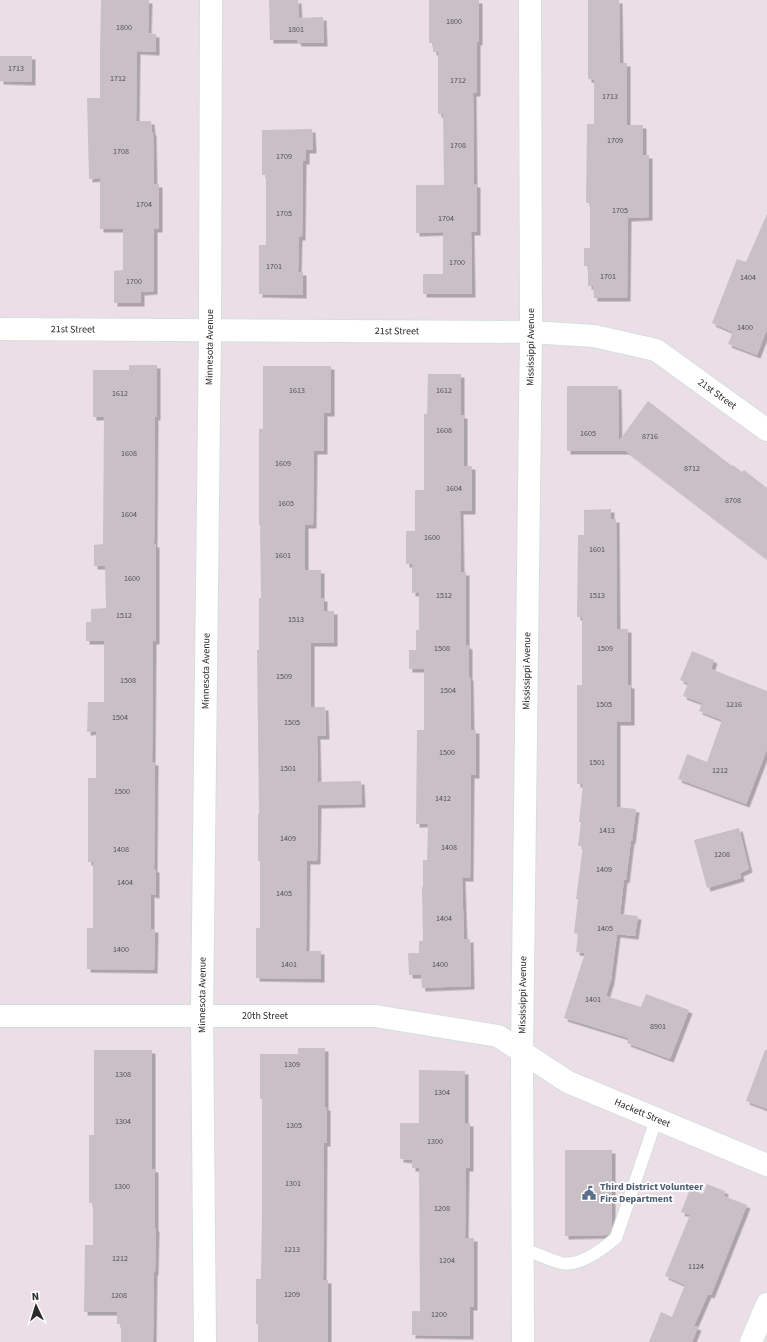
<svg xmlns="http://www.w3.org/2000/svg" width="767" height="1342" viewBox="0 0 767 1342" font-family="'Source Sans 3',sans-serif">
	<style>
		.building { fill: #c9c0c6; filter: url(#shadow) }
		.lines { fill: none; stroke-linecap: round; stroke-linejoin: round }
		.lane-casing { stroke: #d3e1db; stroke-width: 14 }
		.street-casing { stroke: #d3e1db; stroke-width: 24 }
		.lane { stroke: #fff; stroke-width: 12 }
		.street { stroke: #fff; stroke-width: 22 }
		.labels { text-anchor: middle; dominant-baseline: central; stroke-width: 3.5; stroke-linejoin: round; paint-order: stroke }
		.number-label { font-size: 8px; fill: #525051 }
		.street-label { font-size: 10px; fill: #2a2a2a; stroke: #fff }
		.service-label { font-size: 10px; font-weight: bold; fill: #4e5e75; stroke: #fff; text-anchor: start }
	</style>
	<defs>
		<filter id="shadow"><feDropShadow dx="3.5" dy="3.5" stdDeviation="0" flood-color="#0004"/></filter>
	</defs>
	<rect width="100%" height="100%" fill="#ebdee7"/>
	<g class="building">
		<polygon points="101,0 149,0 148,33 156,34 156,52 137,51 136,121 151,121 152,132 153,132 154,184 159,184 159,229 154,229 154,291 141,292 141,303 114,303 114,271 123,270 123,229 100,229 100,178 89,179 87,98 100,98 100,50"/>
		<polygon points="269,0 298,0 299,18 323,17 324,43 298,43 297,40 270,40"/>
		<polygon points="429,0 479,0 479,42 477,42 477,93 473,93 474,184 477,184 477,232 471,232 472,294 423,294 423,274 443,274 443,232 416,233 416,185 444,185 443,114 438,114 438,52 433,52 433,43 429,43"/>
		<polygon points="588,0 619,0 620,63 627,63 627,125 643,125 643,155 649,155 649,217 628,218 627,298 594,298 593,286 588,286 588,266 584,266 584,248 590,248 590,203 586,203 587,124 594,124 594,80 588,79"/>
		<polygon points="0,56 32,56 32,82 0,81"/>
		<polygon points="312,129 313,150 306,150 306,161 303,161 302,237 299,237 298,272 303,272 303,295 259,294 259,245 266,245 266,175 262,175 262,130"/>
		<polygon points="767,214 767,329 757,355 728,344 733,332 712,323 737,259 746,262"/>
		<polygon points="129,365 157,365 157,417 155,417 154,544 156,544 156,641 153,641 152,762 155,762 154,869 156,869 156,895 151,894 151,929 155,929 154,970 87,969 87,928 93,928 93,862 88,862 88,778 96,778 96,731 87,732 88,702 104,702 104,641 86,641 86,622 91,622 91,609 106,608 105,566 94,566 94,545 103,544 104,417 93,417 93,370 129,370"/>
		<polygon points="263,366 331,366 331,413 324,413 324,451 314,451 313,525 305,525 305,570 321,570 321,598 324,598 324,611 334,611 334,643 311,643 311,707 325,707 326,736 317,736 318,782 361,781 362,804 318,805 317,861 307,861 306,951 321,951 321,979 256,978 256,928 260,928 260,861 258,861 258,814 259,814 257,650 259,650 259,598 261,598 260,525 259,525 259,429 263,429"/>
		<polygon points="428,374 461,374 461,415 464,415 464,466 472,466 472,511 460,511 461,572 466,572 466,645 469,646 469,677 470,677 471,730 476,730 476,775 471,775 470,878 462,878 464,939 470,939 471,986 422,988 421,975 409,975 408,953 419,953 419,941 423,941 422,887 423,887 423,860 427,860 428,824 416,824 417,730 424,730 424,669 409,669 409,650 416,650 416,630 419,630 419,592 412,593 412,564 406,564 406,531 415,531 415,490 424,490 424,414 427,414"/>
		<polygon points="567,386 618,386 619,441 648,401 732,466 733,465 742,472 744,470 767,488 767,559 626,451 567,451"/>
		<polygon points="611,509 611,519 616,519 617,629 628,629 628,685 631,685 631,722 617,722 617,807 636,809 632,841 631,840 626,880 624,879 620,914 638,916 635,936 617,934 611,980 606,996 641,1007 646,994 689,1010 670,1059 627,1043 629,1038 564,1018 585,953 576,952 578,934 574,933 578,899 576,899 583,846 578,846 581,822 579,822 583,784 577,784 577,685 582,685 582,617 577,617 578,535 584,535 584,510"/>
		<polygon points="692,651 714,660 711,669 767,691 767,749 746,804 678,779 687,754 707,762 722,720 699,711 702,703 683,696 688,683 680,680"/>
		<polygon points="739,828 749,869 740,873 741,878 707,888 694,840"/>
		<polygon points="298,1048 325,1048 325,1107 327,1107 327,1143 324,1143 323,1280 328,1280 328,1342 258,1342 258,1324 256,1324 256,1279 261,1279 262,1212 262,1099 260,1099 260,1054 298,1054"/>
		<polygon points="94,1050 152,1050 152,1169 155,1169 155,1228 156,1228 155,1272 154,1272 153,1342 121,1342 121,1324 117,1324 117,1312 84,1312 85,1245 93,1245 93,1203 89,1203 89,1135 94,1135"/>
		<polygon points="765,1050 767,1050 767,1109 746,1101"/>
		<polygon points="419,1070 465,1071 465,1123 470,1123 470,1168 466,1168 465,1238 474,1238 474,1307 470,1307 470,1336 412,1335 412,1311 420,1311 419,1168 412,1168 412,1160 400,1159 400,1123 419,1123"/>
		<polygon points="565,1150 612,1150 612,1226 610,1234 607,1235 565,1236"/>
		<polygon points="707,1184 725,1191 724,1196 747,1205 711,1295 708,1294 694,1326 698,1327 692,1342 649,1342 661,1312 672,1317 685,1285 665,1276 690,1215 681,1212 690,1189 703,1194"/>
	</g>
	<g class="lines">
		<defs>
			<path id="lane" d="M523 1249C536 1253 549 1260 561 1263 580 1267 603 1249 616 1238L656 1120"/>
			<g id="street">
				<path id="s1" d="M0 329 531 332 594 336 656 350 767 430"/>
				<path id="s2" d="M0 1016H375L498 1036 568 1082 767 1165"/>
				<path id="s3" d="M205 1342 202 1016 210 330 211 0"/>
				<path id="s4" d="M523 1342 522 1053 531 332 530 0"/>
				<polyline points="751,1342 767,1304"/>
			</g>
		</defs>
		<use href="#lane" class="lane-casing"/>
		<use href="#street" class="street-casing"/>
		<use href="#lane" class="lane"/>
		<use href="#street" class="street"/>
	</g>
	<defs>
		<symbol id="civic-bare" viewBox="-9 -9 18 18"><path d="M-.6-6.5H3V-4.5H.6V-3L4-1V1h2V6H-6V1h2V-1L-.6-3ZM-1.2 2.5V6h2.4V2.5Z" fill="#5c6f8a" stroke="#fff" stroke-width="2.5" paint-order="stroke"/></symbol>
	</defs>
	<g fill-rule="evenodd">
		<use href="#civic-bare" x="579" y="1183" width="20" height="20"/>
	</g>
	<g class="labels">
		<g class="number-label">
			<text x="454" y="21">1800</text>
			<text x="124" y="27">1800</text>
			<text x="296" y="29">1801</text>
			<text x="16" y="68">1713</text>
			<text x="118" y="78">1712</text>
			<text x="458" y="80">1712</text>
			<text x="610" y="96">1713</text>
			<text x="615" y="140">1709</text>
			<text x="458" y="145">1708</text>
			<text x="121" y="151">1708</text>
			<text x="284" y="156">1709</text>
			<text x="144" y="204">1704</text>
			<text x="620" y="210">1705</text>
			<text x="284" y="213">1705</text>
			<text x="446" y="218">1704</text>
			<text x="457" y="262">1700</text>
			<text x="274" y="266">1701</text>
			<text x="608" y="276">1701</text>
			<text x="748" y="277">1404</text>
			<text x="134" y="281">1700</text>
			<text x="745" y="327">1400</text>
			<text x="297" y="390">1613</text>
			<text x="444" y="390">1612</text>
			<text x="120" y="393">1612</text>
			<text x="444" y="430">1608</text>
			<text x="588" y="433">1605</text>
			<text x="650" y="436">8716</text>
			<text x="129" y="453">1608</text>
			<text x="283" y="463">1609</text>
			<text x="692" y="468">8712</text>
			<text x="454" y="488">1604</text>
			<text x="733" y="500">8708</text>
			<text x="286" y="503">1605</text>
			<text x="129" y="514">1604</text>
			<text x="432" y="537">1600</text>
			<text x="597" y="549">1601</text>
			<text x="283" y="555">1601</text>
			<text x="132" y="578">1600</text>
			<text x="444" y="595">1512</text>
			<text x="597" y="595">1513</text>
			<text x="124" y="615">1512</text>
			<text x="296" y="619">1513</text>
			<text x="442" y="648">1508</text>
			<text x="605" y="648">1509</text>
			<text x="284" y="676">1509</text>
			<text x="128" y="680">1508</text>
			<text x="448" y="690">1504</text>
			<text x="604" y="704">1505</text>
			<text x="734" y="704">1216</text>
			<text x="120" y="717">1504</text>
			<text x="292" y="722">1505</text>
			<text x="447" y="752">1500</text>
			<text x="597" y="762">1501</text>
			<text x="288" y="768">1501</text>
			<text x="720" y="770">1212</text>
			<text x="122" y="791">1500</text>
			<text x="443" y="798">1412</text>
			<text x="607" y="830">1413</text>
			<text x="288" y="838">1409</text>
			<text x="449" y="847">1408</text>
			<text x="121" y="849">1408</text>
			<text x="722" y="854">1208</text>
			<text x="604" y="869">1409</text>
			<text x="125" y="882">1404</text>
			<text x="284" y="893">1405</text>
			<text x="444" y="918">1404</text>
			<text x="605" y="928">1405</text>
			<text x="121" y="949">1400</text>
			<text x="289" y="964">1401</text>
			<text x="440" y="964">1400</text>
			<text x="593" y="999">1401</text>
			<text x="658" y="1026">8901</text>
			<text x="292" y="1064">1309</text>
			<text x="123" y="1074">1308</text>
			<text x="442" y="1092">1304</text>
			<text x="123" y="1121">1304</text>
			<text x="294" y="1125">1305</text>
			<text x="435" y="1141">1300</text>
			<text x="293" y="1183">1301</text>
			<text x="122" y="1186">1300</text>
			<text x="442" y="1208">1208</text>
			<text x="292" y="1249">1213</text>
			<text x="120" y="1258">1212</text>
			<text x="447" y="1260">1204</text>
			<text x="696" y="1266">1124</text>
			<text x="292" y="1294">1209</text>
			<text x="119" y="1295">1208</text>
			<text x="439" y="1314">1200</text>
		</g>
		<g class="street-label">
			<text stroke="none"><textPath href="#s1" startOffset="73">21st Street</textPath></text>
			<text stroke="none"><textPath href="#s1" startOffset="397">21st Street</textPath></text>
			<text stroke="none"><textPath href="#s3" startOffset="995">Minnesota Avenue</textPath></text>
			<text stroke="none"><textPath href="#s4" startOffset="995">Mississippi Avenue</textPath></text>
			<text stroke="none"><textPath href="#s1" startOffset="733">21st Street</textPath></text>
			<text stroke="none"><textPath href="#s3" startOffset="671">Minnesota Avenue</textPath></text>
			<text stroke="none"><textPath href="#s4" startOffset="671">Mississippi Avenue</textPath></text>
			<text stroke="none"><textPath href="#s3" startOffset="347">Minnesota Avenue</textPath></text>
			<text stroke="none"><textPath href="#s4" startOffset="347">Mississippi Avenue</textPath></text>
			<text stroke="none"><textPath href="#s2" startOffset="265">20th Street</textPath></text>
			<text stroke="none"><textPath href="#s2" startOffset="664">Hackett Street</textPath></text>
		</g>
		<g class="service-label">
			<text x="600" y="1187">Third District Volunteer<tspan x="600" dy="12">Fire Department</tspan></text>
		</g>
	</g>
	<g transform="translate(36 1306) rotate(356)" stroke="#ffffff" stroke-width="3" paint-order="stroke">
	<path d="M0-3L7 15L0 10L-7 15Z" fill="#2a2a2a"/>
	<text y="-6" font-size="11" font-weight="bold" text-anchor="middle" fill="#2a2a2a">N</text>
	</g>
</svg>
